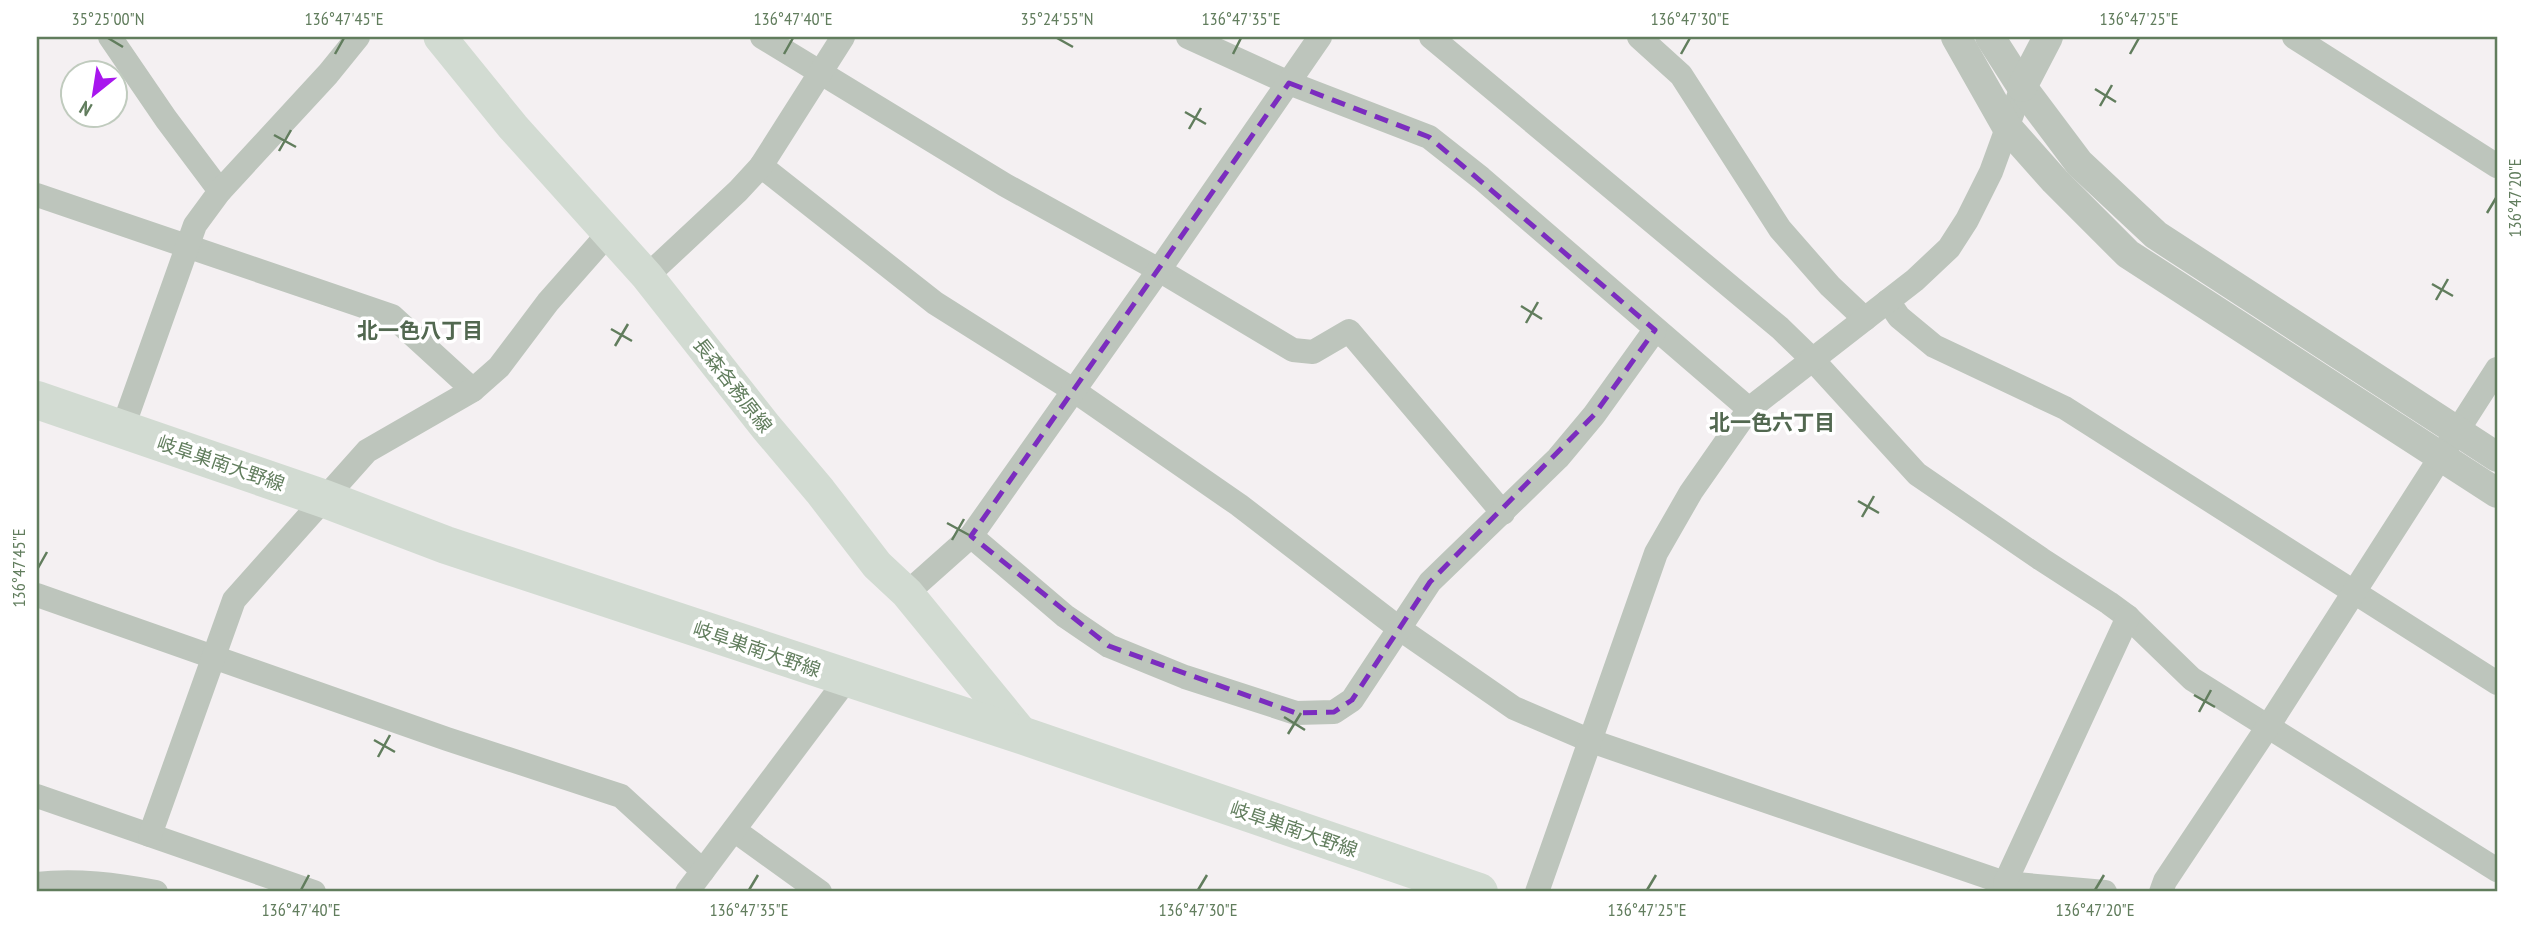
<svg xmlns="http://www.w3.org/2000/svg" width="2534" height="929" viewBox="0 0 2534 929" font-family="'PT Sans Narrow','Noto Sans JP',sans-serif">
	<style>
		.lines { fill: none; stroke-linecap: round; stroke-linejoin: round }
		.minor { stroke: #bdc5bc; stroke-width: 24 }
		.tertiary { stroke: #bdc5bc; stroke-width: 30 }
		.secondary { stroke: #d2dbd2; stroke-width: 33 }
		.primary { stroke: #d2dbd2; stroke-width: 38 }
		.marked { fill: none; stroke: #7b2cbf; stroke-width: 5; stroke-dasharray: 14 9; stroke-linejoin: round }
		.ticks { fill: none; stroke: #617d5d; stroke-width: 2.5 }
		.labels { text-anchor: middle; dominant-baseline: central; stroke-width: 7; stroke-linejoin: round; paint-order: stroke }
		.street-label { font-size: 19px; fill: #617d5d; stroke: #fff }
		.neighbourhood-label { font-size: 21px; font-weight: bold; fill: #526850; stroke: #fff }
		.neatline { fill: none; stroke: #617d5d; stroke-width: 2.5 }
		.ticks-label { font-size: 18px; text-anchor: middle; fill: #617d5d }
	</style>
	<rect width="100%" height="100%" fill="#f4f0f2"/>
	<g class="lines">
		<g class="minor">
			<polyline points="110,37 166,119 220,191"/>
			<polyline points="762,37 1005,185 1159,270 1293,350 1313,352 1349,331 1503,513"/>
			<polyline points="1188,37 1289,83 1429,137 1481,178 1749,409"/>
			<polyline points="1431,37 1780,328 1813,360 1917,474 2041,559 2109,603 2128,617 2192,679 2497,870"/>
			<polyline points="1639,37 1681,75 1780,229 1830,286 1865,319"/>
			<polyline points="2294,37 2497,166"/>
			<polyline points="761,166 935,303 1073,390 1239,505 1400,629 1514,708 1591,741 2005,883 2105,892"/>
			<polyline points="37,195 392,316 473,390"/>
			<polyline points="647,276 738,191 761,166 843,37"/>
			<polyline points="1888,301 1899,317 1934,346 2065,408 2497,683"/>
			<polyline points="122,430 195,225 220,191 328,74 358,37"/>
			<polyline points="971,536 1065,616 1109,646 1185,677 1296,713 1334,712 1352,700 1430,582 1558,458 1594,415 1655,330"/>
			<polyline points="907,593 971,536 1159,270 1320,37"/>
			<polyline points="37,595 447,739 621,796 703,871"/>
			<polyline points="37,796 314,892"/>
			<polyline points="734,830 820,892"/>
			<polyline points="150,835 234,600 367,451 473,390 499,367 548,302 608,234"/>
			<polyline points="2005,883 2128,617"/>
			<path d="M37 884C76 879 118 885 156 892"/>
			<polyline points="687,892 847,679"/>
			<polyline points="1537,892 1656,553 1691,492 1749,409 1915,280 1949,248 1967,220 1991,172 2022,87"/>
			<polyline points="2161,892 2165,881 2267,728 2497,369"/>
		</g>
		<g class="tertiary">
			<polyline points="1956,37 2007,127 2055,181 2128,254 2497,493"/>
			<polyline points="1990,37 2022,87 2079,163 2156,235 2497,457"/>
			<polyline points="2022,87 2048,37"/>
		</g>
		<polyline class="secondary" points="440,37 513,127 647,276 766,427 820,491 877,565 907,593 1024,736"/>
		<polyline class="primary" points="37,400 325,499 446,545 1024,736 1479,892"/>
	</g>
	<path class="marked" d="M1289 83 1429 137 1655 330 1594 415 1430 582 1352 700 1334 712 1296 713 1109 646 971 536Z"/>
	<path class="ticks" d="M108 38 123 47M1057 38 1073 47M335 54 344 38M784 54 793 38M1233 54 1241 38M1681 54 1690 38M2130 54 2139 38M2095 89 2116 102M2100 106 2112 85M1185 112 1206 124M1189 129 1201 108M274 135 296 147M279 151 291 130M2487 213 2496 198M2432 284 2453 296M2436 300 2448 279M1521 306 1542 319M1526 323 1538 302M611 329 632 341M615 346 628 324M1858 501 1879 513M1862 517 1874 496M947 523 969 535M952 540 964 519M38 568 47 552M2194 695 2215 707M2199 712 2211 690M1284 717 1305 730M1288 734 1301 713M374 740 395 752M378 757 390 735M301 890 309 875M749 890 758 875M1198 890 1207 875M1647 890 1656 875M2095 890 2104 875"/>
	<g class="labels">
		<g class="street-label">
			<text transform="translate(733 385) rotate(52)">長森各務原線</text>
			<text transform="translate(221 463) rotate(19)">岐阜巣南大野線</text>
			<text transform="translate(757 649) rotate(19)">岐阜巣南大野線</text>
			<text transform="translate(1294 829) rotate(19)">岐阜巣南大野線</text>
		</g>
		<g class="neighbourhood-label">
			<text x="420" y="330">北一色八丁目</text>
			<text x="1772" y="422">北一色六丁目</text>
		</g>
	</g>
	<rect width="2534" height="929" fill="none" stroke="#ffffff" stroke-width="77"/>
	<g transform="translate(94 94) rotate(210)"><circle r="33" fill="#ffffff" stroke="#c0cbbe" stroke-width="2"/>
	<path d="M0-5L12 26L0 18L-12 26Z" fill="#a816ee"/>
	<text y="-10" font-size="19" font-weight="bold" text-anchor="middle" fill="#617d5d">N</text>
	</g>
	<rect x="38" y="38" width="2458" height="852" class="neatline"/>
	<g class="ticks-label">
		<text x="108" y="25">35°25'00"N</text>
		<text x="344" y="25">136°47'45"E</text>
		<text x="793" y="25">136°47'40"E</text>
		<text x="1057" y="25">35°24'55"N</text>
		<text x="1241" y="25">136°47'35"E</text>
		<text x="1690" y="25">136°47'30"E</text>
		<text x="2139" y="25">136°47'25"E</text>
		<text transform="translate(2515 198) rotate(-90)" y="6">136°47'20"E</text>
		<text transform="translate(19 568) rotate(-90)" y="6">136°47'45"E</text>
		<text x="301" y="916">136°47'40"E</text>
		<text x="749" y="916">136°47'35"E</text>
		<text x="1198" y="916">136°47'30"E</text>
		<text x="1647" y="916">136°47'25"E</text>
		<text x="2095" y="916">136°47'20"E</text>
	</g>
</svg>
